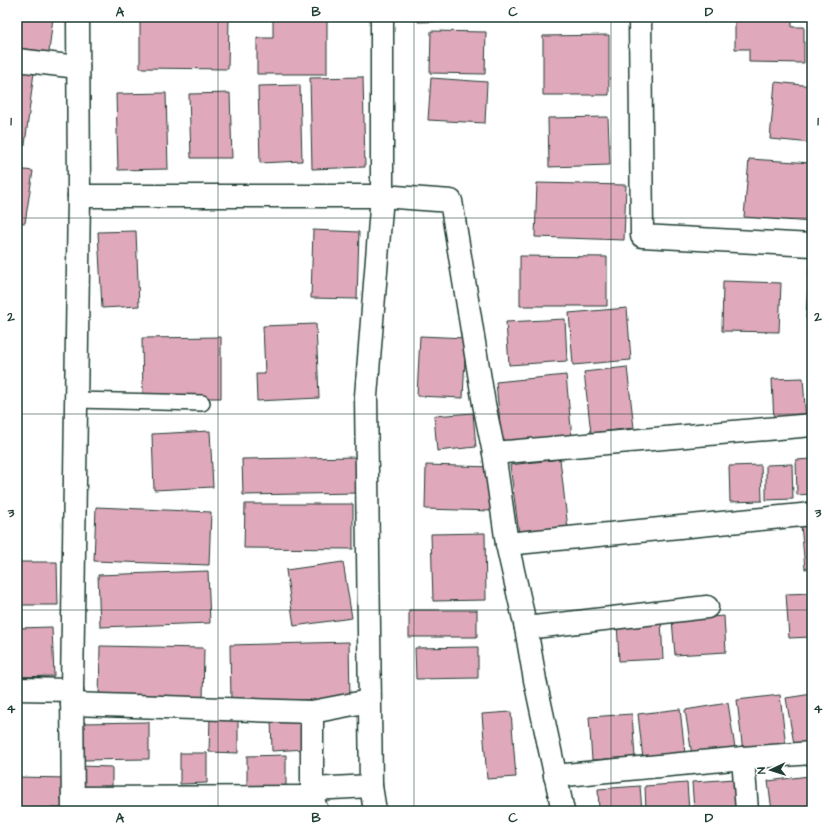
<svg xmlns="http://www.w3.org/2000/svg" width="829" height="828" viewBox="0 0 829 828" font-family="'Architects Daughter',sans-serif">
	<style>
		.building { fill: #e0a8bb; stroke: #1f3d34 }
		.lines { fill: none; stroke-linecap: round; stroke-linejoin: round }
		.lane-casing { stroke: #1f3d34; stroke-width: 18 }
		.street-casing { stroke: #1f3d34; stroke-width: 25 }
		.lane { stroke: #fff; stroke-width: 15 }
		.street { stroke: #fff; stroke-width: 22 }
		.grid { fill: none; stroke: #1f3d34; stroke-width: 1; stroke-opacity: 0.55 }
		.neatline { fill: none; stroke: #1f3d34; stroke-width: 1.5 }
		.grid-label { font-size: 13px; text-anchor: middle; font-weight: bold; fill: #1f3d34 }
	</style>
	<rect width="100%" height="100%" fill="#fff"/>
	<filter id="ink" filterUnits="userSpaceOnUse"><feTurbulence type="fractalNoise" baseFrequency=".025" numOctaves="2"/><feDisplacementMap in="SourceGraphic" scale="8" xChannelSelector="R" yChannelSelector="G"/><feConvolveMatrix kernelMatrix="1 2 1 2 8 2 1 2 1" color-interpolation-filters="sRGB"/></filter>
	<g filter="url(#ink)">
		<g class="building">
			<polygon points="17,17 53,17 49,52 17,48"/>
			<polygon points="140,17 229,17 228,69 140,68"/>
			<polygon points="273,17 327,17 327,74 257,74 257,38 273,38"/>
			<polygon points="417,17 493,17 493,20 418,22"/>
			<polygon points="735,17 792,17 792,27 804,27 804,63 749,62 749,49 735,49"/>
			<polygon points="431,31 486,32 485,74 430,73"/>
			<polygon points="609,35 609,95 543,95 543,36"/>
			<polygon points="17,70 34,72 25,145 17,144"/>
			<polygon points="363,77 365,167 312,169 310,78"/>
			<polygon points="431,78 487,82 485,123 428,120"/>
			<polygon points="775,82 812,86 812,143 770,139"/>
			<polygon points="300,85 302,161 260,163 258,86"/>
			<polygon points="166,93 168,169 118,170 116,94"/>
			<polygon points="230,93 232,158 191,158 189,94"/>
			<polygon points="608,117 610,165 549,167 548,118"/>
			<polygon points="749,159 812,163 811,222 744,217"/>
			<polygon points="17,169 33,171 25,223 17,222"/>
			<polygon points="537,183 626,185 624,240 535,237"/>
			<polygon points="313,230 359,232 357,299 311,298"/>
			<polygon points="136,231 139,306 102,308 98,232"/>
			<polygon points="520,256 607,257 607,306 520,306"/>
			<polygon points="809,266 812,266 812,319 806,318"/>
			<polygon points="723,281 781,283 779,332 722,331"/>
			<polygon points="627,308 631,360 573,365 569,313"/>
			<polygon points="565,319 567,361 509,365 506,322"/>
			<polygon points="316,324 319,398 257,401 256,374 265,374 263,326"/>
			<polygon points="420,336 466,338 463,398 417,396"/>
			<polygon points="221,337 221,398 143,398 142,338"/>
			<polygon points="627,367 634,428 591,433 584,372"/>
			<polygon points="566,375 572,438 502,445 496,382"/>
			<polygon points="803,378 806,421 774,423 772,379"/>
			<polygon points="473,413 476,447 437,451 434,416"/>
			<polygon points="210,431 213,487 154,490 152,434"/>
			<polygon points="358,457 359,493 243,495 242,459"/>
			<polygon points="560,459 568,529 519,534 510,465"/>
			<polygon points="812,459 812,494 797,495 796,460"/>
			<polygon points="792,464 793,499 766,500 766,465"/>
			<polygon points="426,465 493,467 492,511 425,509"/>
			<polygon points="761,465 762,501 730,502 729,466"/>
			<polygon points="245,504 353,504 353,549 244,548"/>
			<polygon points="96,507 211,512 209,565 94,561"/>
			<polygon points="812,523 812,568 805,569 801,524"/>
			<polygon points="485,533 486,600 433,601 431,534"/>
			<polygon points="19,562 57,562 58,605 20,605"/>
			<polygon points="343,562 352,618 294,626 286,570"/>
			<polygon points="208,571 210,623 100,627 98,575"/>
			<polygon points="812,593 812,637 789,638 786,594"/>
			<rect x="409" y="610" width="68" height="27"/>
			<polygon points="724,616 726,652 675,655 672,620"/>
			<polygon points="661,620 663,659 619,661 617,622"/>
			<polygon points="52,627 54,676 17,677 17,628"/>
			<polygon points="349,642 350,699 231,701 230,645"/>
			<polygon points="100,646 204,648 203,702 99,700"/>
			<polygon points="478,647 478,678 416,679 415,648"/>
			<polygon points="812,694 812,741 794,744 786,698"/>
			<polygon points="780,695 786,747 743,752 737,700"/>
			<polygon points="728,703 735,748 692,755 685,710"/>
			<polygon points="680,709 685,754 643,759 638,714"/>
			<polygon points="511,712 516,777 487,779 482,714"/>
			<polygon points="632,714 635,757 592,760 589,717"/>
			<polygon points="210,716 238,717 238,753 209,752"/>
			<polygon points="305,718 306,749 272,751 271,719"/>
			<polygon points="149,722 149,759 81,760 80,723"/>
			<polygon points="180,753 207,753 207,783 180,784"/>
			<polygon points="286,755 286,788 247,789 247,756"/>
			<polygon points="79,766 112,767 112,796 79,795"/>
			<polygon points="809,776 812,811 772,811 768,781"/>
			<polygon points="17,777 69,778 69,808 17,808"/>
			<polygon points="735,779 737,811 694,811 692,782"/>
			<polygon points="687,783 689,811 646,811 645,786"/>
			<polygon points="640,786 642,811 599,811 598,789"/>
			<polygon points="244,801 275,803 275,811 244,811"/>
		</g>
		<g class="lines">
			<defs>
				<polyline id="lane" points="76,400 202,403"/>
				<g id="street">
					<polyline points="640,17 642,236 812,245"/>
					<polyline points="17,60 78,67"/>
					<polyline points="79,196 382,196 451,201 484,404 494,453 507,544 526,628 535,680 563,811"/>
					<polyline points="494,453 812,425"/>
					<polyline points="507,544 812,514"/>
					<polyline points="526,628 707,607"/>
					<polyline points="17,689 72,690"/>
					<polyline points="72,704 312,712 369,701"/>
					<polyline points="743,758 812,753"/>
					<polyline points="555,776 743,758 747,811"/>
					<polyline points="312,789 371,786"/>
					<polyline points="73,798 312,797 317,811"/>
					<polyline points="73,811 72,690 79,196 78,17"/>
					<polyline points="312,811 312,712"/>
					<polyline points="375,811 371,786 366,396 382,196 382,17"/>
				</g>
			</defs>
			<use href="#lane" class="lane-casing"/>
			<use href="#street" class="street-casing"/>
			<use href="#lane" class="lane"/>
			<use href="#street" class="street"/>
		</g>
	</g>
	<path class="grid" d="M218 17V811M414 17V811M611 17V811M17 218H812M17 414H812M17 610H812"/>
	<rect width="829" height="828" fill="none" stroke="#fff" stroke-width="44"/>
	<g transform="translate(771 770) rotate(266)" stroke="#ffffff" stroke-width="3" paint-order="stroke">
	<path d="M0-3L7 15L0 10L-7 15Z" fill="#1f3d34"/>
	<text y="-6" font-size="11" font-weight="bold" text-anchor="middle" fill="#1f3d34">N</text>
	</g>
	<rect x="22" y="22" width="785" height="784" class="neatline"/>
	<g class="grid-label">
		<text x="120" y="16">A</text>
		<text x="316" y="16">B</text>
		<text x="513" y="16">C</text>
		<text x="709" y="16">D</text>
		<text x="11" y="125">1</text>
		<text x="818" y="125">1</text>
		<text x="11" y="321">2</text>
		<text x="818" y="321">2</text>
		<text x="11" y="517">3</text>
		<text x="818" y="517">3</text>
		<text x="11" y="713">4</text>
		<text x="818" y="713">4</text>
		<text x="120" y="822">A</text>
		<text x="316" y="822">B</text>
		<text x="513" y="822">C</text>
		<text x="709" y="822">D</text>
	</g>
</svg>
